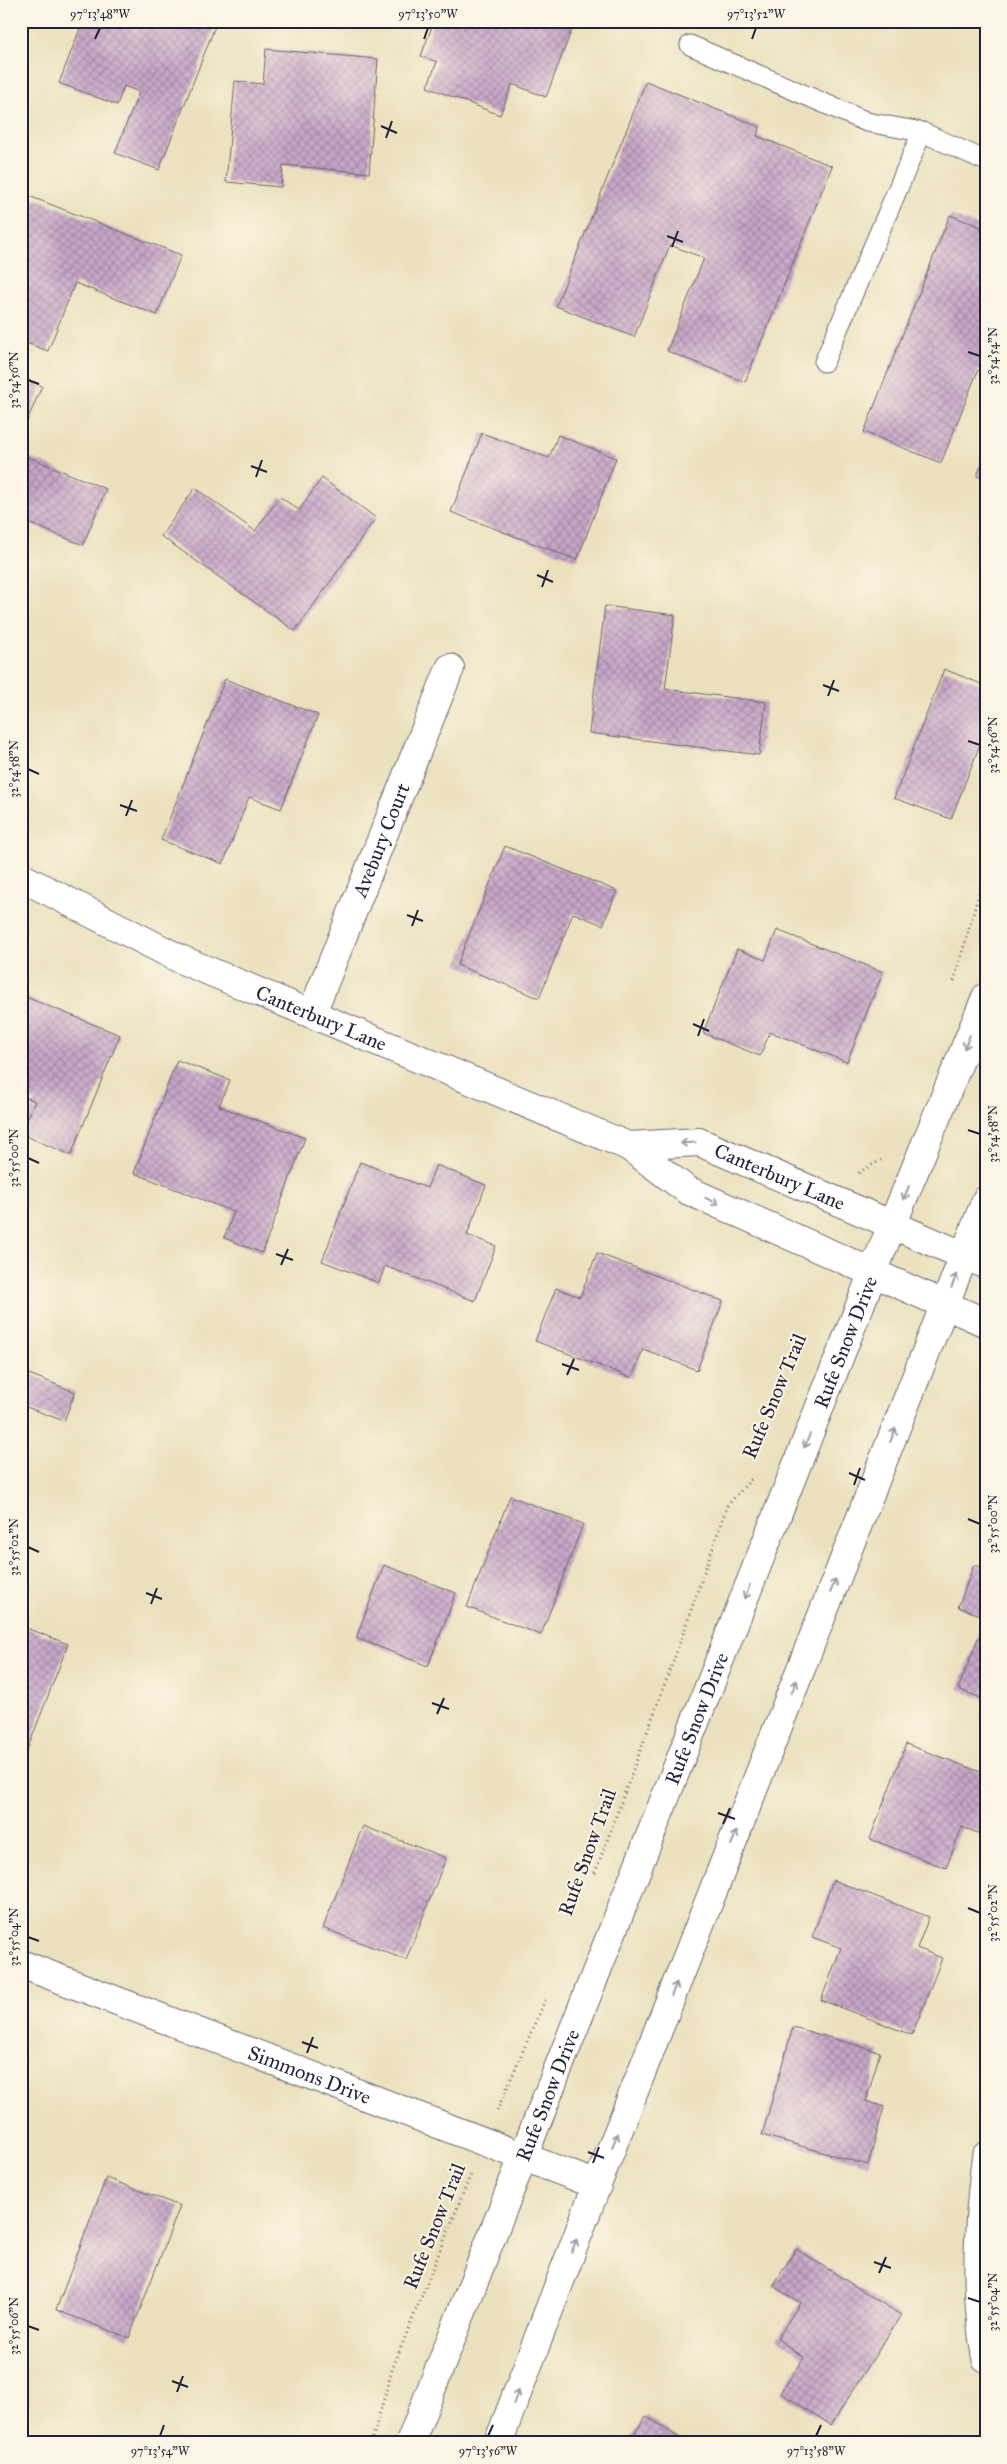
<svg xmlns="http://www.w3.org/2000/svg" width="1007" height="2464" viewBox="0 0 1007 2464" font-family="'IM FELL Great Primer',serif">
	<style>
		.building { fill: url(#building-cross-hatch) }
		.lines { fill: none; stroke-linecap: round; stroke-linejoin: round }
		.lane-casing { stroke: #686569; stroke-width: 21 }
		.street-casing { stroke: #686569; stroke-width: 30 }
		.secondary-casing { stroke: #686569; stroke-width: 30 }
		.path { stroke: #686569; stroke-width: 3; stroke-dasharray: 1 4; stroke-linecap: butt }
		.lane { stroke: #fff; stroke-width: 19 }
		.street { stroke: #fff; stroke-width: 28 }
		.secondary { stroke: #fff; stroke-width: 28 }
		.oneway { stroke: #9c9ca7 }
		.ticks { fill: none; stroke: #22223b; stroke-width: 2 }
		.labels { text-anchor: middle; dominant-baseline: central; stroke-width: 4; stroke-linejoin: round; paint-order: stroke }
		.street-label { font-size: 20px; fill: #22223b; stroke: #fcf5e5 }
		.neatline { fill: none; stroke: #22223b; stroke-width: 2 }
		.ticks-label { font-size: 12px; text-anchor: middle; fill: #22223b }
	</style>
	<defs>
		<pattern id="building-cross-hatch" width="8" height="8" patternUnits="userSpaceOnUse" patternTransform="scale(1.25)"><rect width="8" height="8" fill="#c8a6c8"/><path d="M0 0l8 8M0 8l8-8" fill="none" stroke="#a287a4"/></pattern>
	</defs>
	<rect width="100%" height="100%" fill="#fcf5e5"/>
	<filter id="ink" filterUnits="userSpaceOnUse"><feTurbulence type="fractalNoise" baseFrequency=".02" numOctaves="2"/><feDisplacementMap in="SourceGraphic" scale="10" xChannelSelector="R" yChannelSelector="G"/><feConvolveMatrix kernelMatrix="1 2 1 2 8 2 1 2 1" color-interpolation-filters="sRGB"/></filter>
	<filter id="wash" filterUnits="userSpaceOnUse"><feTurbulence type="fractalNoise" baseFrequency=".0096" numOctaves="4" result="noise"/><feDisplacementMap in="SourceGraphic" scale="20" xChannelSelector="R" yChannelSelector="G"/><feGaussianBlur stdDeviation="1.12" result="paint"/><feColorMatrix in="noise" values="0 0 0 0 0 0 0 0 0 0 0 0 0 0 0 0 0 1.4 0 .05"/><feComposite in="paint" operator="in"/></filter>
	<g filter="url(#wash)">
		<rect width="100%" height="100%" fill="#ebe1be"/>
		<g id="blocks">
			<g class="building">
				<polygon points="83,21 217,21 159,170 115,153 139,92 124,86 117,105 59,83"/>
				<polygon points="434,21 575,21 546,97 512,84 500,115 427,87 437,62 421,56"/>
				<polygon points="266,49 378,59 369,173 283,165 281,187 226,182 235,81 263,84"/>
				<polygon points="646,81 760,127 757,136 832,166 745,382 667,351 704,258 670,245 634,337 556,306"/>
				<polygon points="21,193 181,255 157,315 75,283 48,351 21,341"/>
				<polygon points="950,215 986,229 986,373 978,370 941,463 864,432"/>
				<polygon points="21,377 42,386 21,435"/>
				<polygon points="482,433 549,458 558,435 616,458 577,560 451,512"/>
				<polygon points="986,453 986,479 977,476"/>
				<polygon points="21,454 106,489 83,545 21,520"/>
				<polygon points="322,478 376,518 295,631 161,536 195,488 255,531 280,497 299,510"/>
				<polygon points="605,606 675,615 665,689 766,702 759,755 589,733"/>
				<polygon points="944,669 986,686 986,729 951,819 894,798"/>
				<polygon points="225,679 318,715 281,809 249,797 223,864 161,840"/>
				<polygon points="505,846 617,891 603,925 573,913 539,998 457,965"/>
				<polygon points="777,930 883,972 847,1062 770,1032 760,1056 703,1033 737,949 765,960"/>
				<polygon points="21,995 120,1035 71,1155 21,1134 35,1101 21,1095"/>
				<polygon points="177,1060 230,1080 219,1106 305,1138 262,1253 224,1238 234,1212 134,1173"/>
				<polygon points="360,1162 427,1188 436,1165 486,1185 467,1235 496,1246 475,1301 385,1266 379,1283 322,1261"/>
				<polygon points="597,1253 723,1301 697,1370 643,1349 632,1378 535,1341 556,1288 580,1297"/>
				<polygon points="29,1374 75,1392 64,1421 21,1405 21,1395"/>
				<polygon points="510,1496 583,1524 541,1635 467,1607"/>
				<polygon points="384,1565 456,1593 428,1666 356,1638"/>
				<polygon points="974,1565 986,1569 986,1617 958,1607"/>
				<polygon points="986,1618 986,1700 958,1689"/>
				<polygon points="21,1626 68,1644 26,1753 21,1751"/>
				<polygon points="906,1744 986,1774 986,1836 962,1827 946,1868 870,1839"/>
				<polygon points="363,1826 446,1858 406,1960 323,1928"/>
				<polygon points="833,1880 929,1917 917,1948 942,1958 912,2035 821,2000 841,1948 812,1937"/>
				<polygon points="793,2027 880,2052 866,2101 884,2107 868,2165 762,2135"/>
				<polygon points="106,2178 180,2206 129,2338 56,2310"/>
				<polygon points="796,2249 901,2315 831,2425 781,2393 804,2357 777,2339 800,2303 773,2286"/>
				<polygon points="646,2416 687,2443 628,2443"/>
			</g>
		</g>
	</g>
	<g filter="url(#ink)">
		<use href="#blocks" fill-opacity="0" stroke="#686569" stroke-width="1"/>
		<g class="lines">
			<defs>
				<g id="lane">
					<polyline points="690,45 867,122 922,132"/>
					<polyline points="824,362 922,132 986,161"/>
				</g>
				<g id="street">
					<path id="s1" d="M21 877 180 959 628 1146 687 1190 986 1323"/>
					<path id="s2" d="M312 1013 450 668"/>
					<path id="s3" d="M628 1146 699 1142 986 1265"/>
					<path id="s4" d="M21 1964 597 2185"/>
					<path d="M986 2156C978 2223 974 2292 986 2358"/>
				</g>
				<g id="secondary">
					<path id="s5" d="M410 2443 881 1252 986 997"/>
					<polyline points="498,2443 597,2185 986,1200"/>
				</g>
			</defs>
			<use href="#lane" class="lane-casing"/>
			<use href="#street" class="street-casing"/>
			<use href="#secondary" class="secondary-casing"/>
			<g class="path">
				<polyline points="954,981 986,869"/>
				<polyline points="859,1173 861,1171 881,1160"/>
				<polyline points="595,1873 677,1651 727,1506 753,1477"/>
				<polyline points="497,2111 545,2000"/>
				<polyline points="371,2443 393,2367 471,2174"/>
			</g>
			<use href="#lane" class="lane"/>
			<use href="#street" class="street"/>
			<use href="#secondary" class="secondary"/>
		</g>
		<defs><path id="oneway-shaft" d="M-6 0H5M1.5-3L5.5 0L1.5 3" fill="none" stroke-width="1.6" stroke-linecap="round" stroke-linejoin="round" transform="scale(1.25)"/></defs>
		<g class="oneway">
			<use href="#oneway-shaft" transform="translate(967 1042) rotate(112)"/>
			<use href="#oneway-shaft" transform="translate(688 1143) rotate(177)"/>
			<use href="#oneway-shaft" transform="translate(906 1193) rotate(112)"/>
			<use href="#oneway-shaft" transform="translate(712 1201) rotate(25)"/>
			<use href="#oneway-shaft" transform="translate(954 1281) rotate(-69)"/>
			<use href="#oneway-shaft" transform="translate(893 1435) rotate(-68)"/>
			<use href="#oneway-shaft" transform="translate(807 1441) rotate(112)"/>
			<use href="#oneway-shaft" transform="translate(833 1586) rotate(-68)"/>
			<use href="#oneway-shaft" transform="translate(747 1592) rotate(112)"/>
			<use href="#oneway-shaft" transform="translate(794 1687) rotate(-68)"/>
			<use href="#oneway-shaft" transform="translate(734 1838) rotate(-68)"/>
			<use href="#oneway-shaft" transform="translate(674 1989) rotate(-68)"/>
			<use href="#oneway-shaft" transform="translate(615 2140) rotate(-68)"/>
			<use href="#oneway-shaft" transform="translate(574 2246) rotate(-69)"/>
			<use href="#oneway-shaft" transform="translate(516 2397) rotate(-69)"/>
		</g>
	</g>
	<path class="ticks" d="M95 39 100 28M424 39 428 28M752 39 756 28M381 126 397 133M386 138 392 121M667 236 683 242M672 247 678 231M968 352 980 356M28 380 39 384M251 466 267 472M256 477 262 460M537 575 553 582M542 587 548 570M823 685 839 691M828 696 834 680M968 741 980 745M28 769 39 774M120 805 137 811M126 816 132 800M407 915 423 921M412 926 418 910M693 1024 709 1031M698 1036 704 1019M968 1130 980 1134M28 1158 39 1163M276 1254 293 1260M281 1265 288 1249M562 1364 579 1370M567 1375 574 1359M849 1473 865 1480M854 1485 860 1468M968 1519 980 1524M28 1547 39 1552M146 1593 162 1599M151 1604 157 1588M432 1703 449 1709M437 1714 444 1698M718 1813 735 1819M723 1824 730 1808M968 1908 980 1913M28 1937 39 1941M302 2042 318 2048M307 2053 313 2037M588 2152 604 2158M593 2163 599 2147M874 2262 891 2268M879 2273 886 2257M968 2298 980 2302M28 2326 39 2330M172 2381 188 2387M177 2392 183 2376M160 2436 164 2425M488 2436 493 2425M816 2436 821 2425"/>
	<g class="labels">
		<g class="street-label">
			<text stroke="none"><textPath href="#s2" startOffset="186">Avebury Court</textPath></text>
			<text stroke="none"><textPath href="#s1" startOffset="332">Canterbury Lane</textPath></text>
			<text stroke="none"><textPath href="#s3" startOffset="159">Canterbury Lane</textPath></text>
			<text stroke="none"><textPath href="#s5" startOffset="1184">Rufe Snow Drive</textPath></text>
			<text transform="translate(774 1396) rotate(-67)">Rufe Snow Trail</text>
			<text stroke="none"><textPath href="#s5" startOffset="779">Rufe Snow Drive</textPath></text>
			<text transform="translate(587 1852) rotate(-70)">Rufe Snow Trail</text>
			<text stroke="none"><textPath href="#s4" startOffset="309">Simmons Drive</textPath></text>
			<text stroke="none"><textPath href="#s5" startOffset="374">Rufe Snow Drive</textPath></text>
			<text transform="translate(434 2226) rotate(-68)">Rufe Snow Trail</text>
		</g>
	</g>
	<rect width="1007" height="2464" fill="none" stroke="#fcf5e5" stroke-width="55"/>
	<rect x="28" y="28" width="952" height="2408" class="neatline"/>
	<g class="ticks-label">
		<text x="100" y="18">97°13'48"W</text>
		<text x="428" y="18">97°13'50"W</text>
		<text x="756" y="18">97°13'52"W</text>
		<text transform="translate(993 356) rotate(-90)" y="4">32°54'54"N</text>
		<text transform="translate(14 380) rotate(-90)" y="4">32°54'56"N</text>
		<text transform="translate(993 745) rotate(-90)" y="4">32°54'56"N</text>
		<text transform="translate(14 769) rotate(-90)" y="4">32°54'58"N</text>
		<text transform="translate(993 1134) rotate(-90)" y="4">32°54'58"N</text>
		<text transform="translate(14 1158) rotate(-90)" y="4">32°55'00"N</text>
		<text transform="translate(993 1524) rotate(-90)" y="4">32°55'00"N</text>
		<text transform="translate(14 1547) rotate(-90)" y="4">32°55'02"N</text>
		<text transform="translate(993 1913) rotate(-90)" y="4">32°55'02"N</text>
		<text transform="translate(14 1937) rotate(-90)" y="4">32°55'04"N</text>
		<text transform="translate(993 2302) rotate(-90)" y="4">32°55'04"N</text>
		<text transform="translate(14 2326) rotate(-90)" y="4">32°55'06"N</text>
		<text x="160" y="2455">97°13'54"W</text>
		<text x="488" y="2455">97°13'56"W</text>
		<text x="816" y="2455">97°13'58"W</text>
	</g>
</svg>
